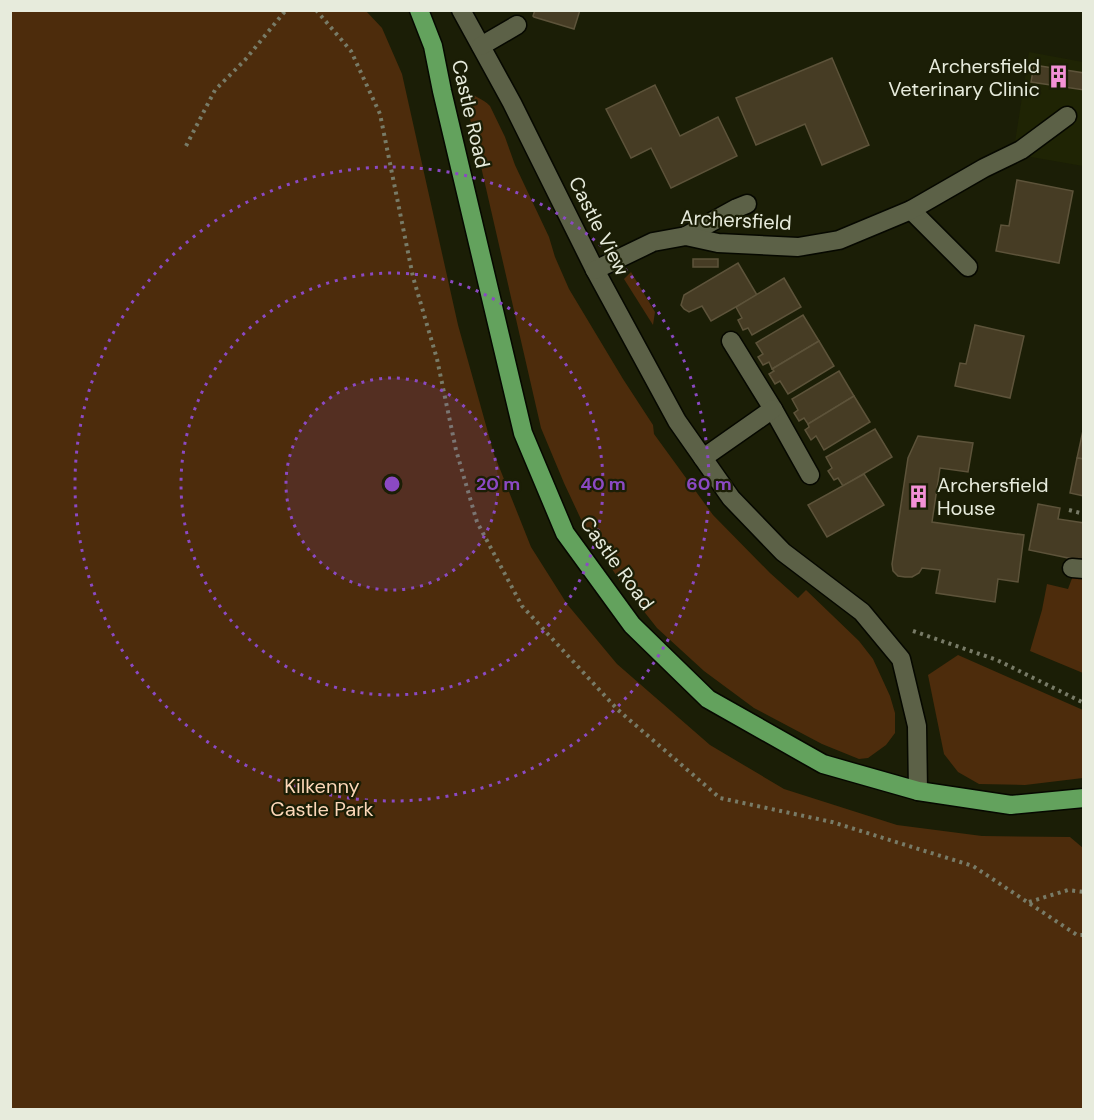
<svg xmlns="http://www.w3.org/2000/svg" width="1094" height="1120" viewBox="0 0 1094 1120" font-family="'DM Sans',sans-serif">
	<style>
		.built { fill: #1f2404 }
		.green { fill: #4d2c0c }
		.building { fill: #463c24; stroke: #5d533a; stroke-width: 1.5 }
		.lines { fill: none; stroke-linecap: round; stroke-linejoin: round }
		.minor-casing { stroke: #060800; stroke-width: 21 }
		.major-casing { stroke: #060800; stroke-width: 21 }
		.path { stroke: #787b67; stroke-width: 4; stroke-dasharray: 3 4.5; stroke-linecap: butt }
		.minor { stroke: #5c6147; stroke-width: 18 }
		.major { stroke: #63a25d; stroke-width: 18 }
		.ring { fill: none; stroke: #8b49c3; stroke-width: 3; stroke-dasharray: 3 6 }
		.labels { text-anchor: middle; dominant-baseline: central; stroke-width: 4.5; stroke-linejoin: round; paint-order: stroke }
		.poi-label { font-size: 20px; fill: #e7ebdc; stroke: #1b1e06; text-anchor: end }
		.street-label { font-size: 20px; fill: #e7ebdc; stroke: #1b1e06 }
		.park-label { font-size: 20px; fill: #fcd7b8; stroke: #1b1e06 }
		.centre { fill: #8b49c3; stroke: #1b1e06; stroke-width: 3 }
		.ring-label { font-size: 18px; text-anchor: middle; font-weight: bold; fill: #8b49c3; stroke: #1b1e06; stroke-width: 4.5; stroke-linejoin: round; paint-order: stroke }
	</style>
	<rect width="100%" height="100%" fill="#1b1e06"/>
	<polygon class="built" points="1029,52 1083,62 1083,166 1031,157 1015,142"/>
	<g class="green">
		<polygon points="10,11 366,11 382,28 402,74 458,325 494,454 531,547 567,604 617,664 710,745 784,789 897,825 982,836 1070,837 1083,848 1083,1109 11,1109"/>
		<path d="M463 88C471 96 483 98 490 106L505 137 515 165 549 237 555 257 569 289 623 379 653 425 654 434 713 515 770 573 798 598 806 590 859 641 873 659 890 696 895 713V733L886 745 868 758 859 759 822 744 754 708 704 671 657 628 620 581 586 530 564 483 541 428Z"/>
		<polygon points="631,272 655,312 653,325 624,279"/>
		<polygon points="1074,573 1083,575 1083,673 1030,651 1042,610 1047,584 1068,589"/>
		<polygon points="958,655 1083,710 1083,778 1025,785 979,784 958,772 944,754 928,675"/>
	</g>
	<g class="building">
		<polygon points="535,10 580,10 574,29 534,17 533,16"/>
		<polygon points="832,58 869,145 822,165 805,124 756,145 736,98"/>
		<polygon points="1034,65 1084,73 1084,90 1031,82"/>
		<polygon points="655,85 680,136 718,117 737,156 671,188 651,148 631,158 606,109"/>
		<polygon points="1017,180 1073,191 1059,263 996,251 1001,225 1009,226"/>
		<rect x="693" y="259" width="25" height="8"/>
		<polygon points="738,263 757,295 711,321 702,306 689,312 684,309 681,305 684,295"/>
		<polygon points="784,278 801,307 752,335 748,328 743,330 738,320 742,318 736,307"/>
		<polygon points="803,315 819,341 772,369 769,362 763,365 758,357 763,354 756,343"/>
		<polygon points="975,325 1024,336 1010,398 955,386 960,363 966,364"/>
		<polygon points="819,341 834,366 788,394 780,381 775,384 769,374 774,371 772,369"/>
		<polygon points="839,371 854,396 808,424 804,418 799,421 794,413 798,410 792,399"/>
		<polygon points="854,396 870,422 824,450 816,436 811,440 805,430 809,427 808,424"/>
		<polygon points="1084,426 1084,459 1077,458"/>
		<polygon points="875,429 892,457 843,486 838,478 834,480 828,471 832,468 826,457"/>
		<polygon points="918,436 973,443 968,472 940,468 932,522 1024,535 1018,582 998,579 995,602 936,593 940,570 922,568 919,573 912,577 905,577 898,576 893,571 892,564 908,458"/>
		<polygon points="1077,458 1084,459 1084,496 1070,493"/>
		<polygon points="864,474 884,505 827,537 808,505"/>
		<polygon points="1038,504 1060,508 1058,519 1084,523 1083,561 1029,550"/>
	</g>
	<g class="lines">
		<defs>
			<g id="minor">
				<polyline points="461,10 512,103 595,270 677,421 731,498 783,552 862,612 901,659 917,726 918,791"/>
				<polyline points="481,46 517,25"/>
				<polyline points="911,210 968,267"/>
				<polyline points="686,236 737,208 747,204"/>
				<polyline points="595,270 653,242 686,236 718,243 798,247 839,240 911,210 984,168 1021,150 1067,116"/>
				<polyline points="731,341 773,409 810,475"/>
				<polyline points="703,458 773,409"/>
				<polyline points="1072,568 1084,569"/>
			</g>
			<polyline id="major" points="419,10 433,46 442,91 523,433 565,533 632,625 708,699 823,764 918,791 1011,805 1084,798"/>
		</defs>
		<use href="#minor" class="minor-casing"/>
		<use href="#major" class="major-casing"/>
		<g class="path">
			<polyline points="316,10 351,51 380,114 413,277 437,359 456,450 477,522 522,606 618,710 720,798 832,822 973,866 1077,935 1084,935"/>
			<polyline points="186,146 215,90 245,60 286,10"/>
			<polyline points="1069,510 1084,514"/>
			<polyline points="913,631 997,660 1084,703"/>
			<polyline points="1029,902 1068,890 1084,892"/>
		</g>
		<use href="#minor" class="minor"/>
		<use href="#major" class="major"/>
	</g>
	<circle cx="392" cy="484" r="106" fill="#8b49c3" fill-opacity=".12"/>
	<g class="ring">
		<circle cx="392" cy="484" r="106"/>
		<circle cx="392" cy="484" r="211"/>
		<circle cx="392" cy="484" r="317"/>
	</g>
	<defs>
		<symbol id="building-bare" viewBox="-9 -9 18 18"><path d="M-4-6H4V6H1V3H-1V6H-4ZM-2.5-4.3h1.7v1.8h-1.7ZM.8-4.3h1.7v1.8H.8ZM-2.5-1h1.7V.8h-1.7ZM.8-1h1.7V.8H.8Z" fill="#f391d6" stroke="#1b1e06" stroke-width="2.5" paint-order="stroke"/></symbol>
	</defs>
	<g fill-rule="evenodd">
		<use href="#building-bare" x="1042" y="60" width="33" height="33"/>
		<use href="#building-bare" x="902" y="480" width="33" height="33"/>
	</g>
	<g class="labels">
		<g class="poi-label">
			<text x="1040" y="66">Archersfield<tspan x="1040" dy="23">Veterinary Clinic</tspan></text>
			<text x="937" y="485" text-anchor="start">Archersfield<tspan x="937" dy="23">House</tspan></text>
		</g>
		<g class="street-label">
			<text transform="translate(471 114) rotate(77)">Castle Road</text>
			<text transform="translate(736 220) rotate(3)">Archersfield</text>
			<text transform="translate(599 226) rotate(63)">Castle View</text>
			<text transform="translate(617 563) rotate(54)">Castle Road</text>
		</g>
		<g class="park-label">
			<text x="322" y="786">Kilkenny<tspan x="322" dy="23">Castle Park</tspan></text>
		</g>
	</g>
	<circle cx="392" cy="484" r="9" class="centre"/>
	<g class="ring-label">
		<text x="498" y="490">20 m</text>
		<text x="603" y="490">40 m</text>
		<text x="709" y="490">60 m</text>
	</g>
	<rect width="1094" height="1120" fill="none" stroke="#e7ebdc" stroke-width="24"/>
</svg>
